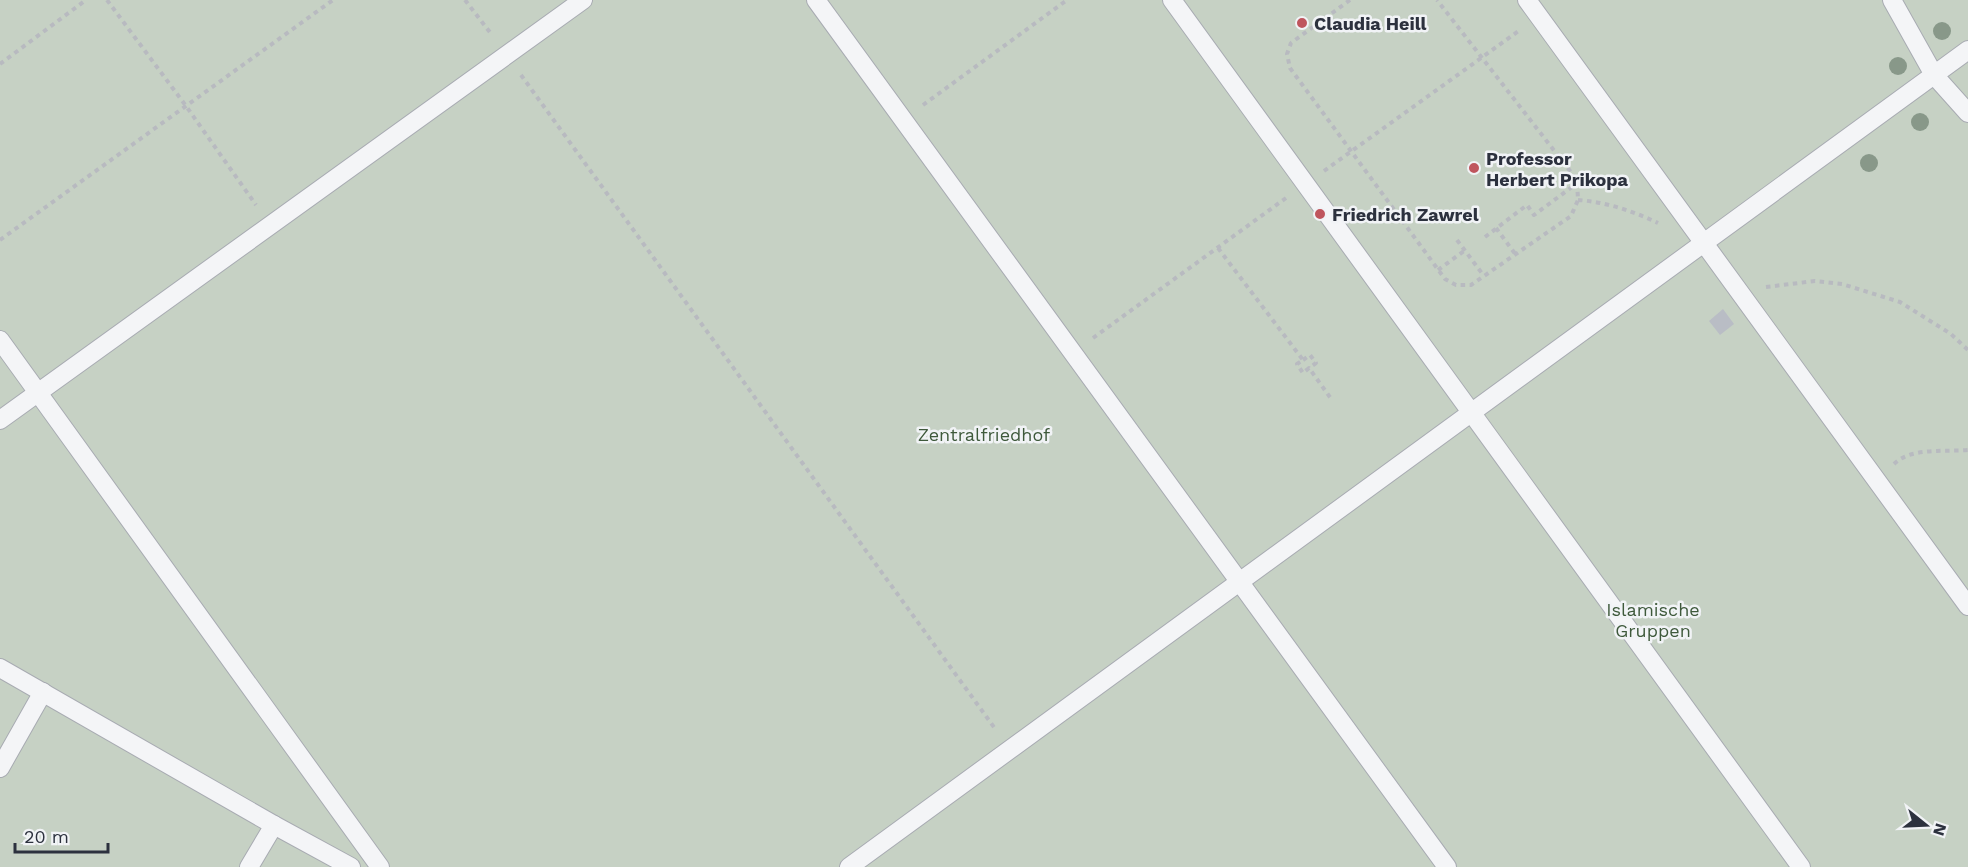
<svg xmlns="http://www.w3.org/2000/svg" width="1968" height="867" viewBox="0 0 1968 867" font-family="'Work Sans',sans-serif">
	<style>
		.green { fill: #c6d1c4 }
		.building { fill: #b9bdc5 }
		.lines { fill: none; stroke-linecap: round; stroke-linejoin: round }
		.service-casing { stroke: #a8abb2; stroke-width: 20 }
		.path { stroke: #b8bac0; stroke-width: 4; stroke-dasharray: 4.5 4.5; stroke-linecap: butt }
		.service { stroke: #f4f5f7; stroke-width: 18 }
		.tree { fill: #889889 }
		.poi-dot { fill: #bf555d; stroke: #f1f3f6; stroke-width: 2 }
		.labels { text-anchor: middle; dominant-baseline: central; stroke-width: 5; stroke-linejoin: round; paint-order: stroke }
		.poi-label { font-size: 18px; font-weight: bold; fill: #2c313e; stroke: #f1f3f6; text-anchor: start }
		.park-label { font-size: 18px; fill: #3e593b; stroke: #f1f3f6 }
	</style>
	<rect width="100%" height="100%" fill="#e2e4e8"/>
	<rect class="green" x="0" y="0" width="1968" height="867"/>
	<polygon class="building" points="1723,309 1734,324 1720,335 1709,321"/>
	<g class="lines">
		<defs>
			<g id="service">
				<polyline points="816,0 1447,867"/>
				<polyline points="1172,0 1801,867"/>
				<polyline points="1527,0 1968,606"/>
				<polyline points="1892,0 1934,75 1968,113"/>
				<polyline points="0,340 380,867"/>
				<polyline points="0,420 583,0"/>
				<polyline points="0,668 274,825 351,867"/>
				<polyline points="0,768 43,692"/>
				<polyline points="249,867 274,825"/>
				<polyline points="849,867 1968,50"/>
			</g>
		</defs>
		<use href="#service" class="service-casing"/>
		<g class="path">
			<polyline points="107,0 186,106 256,205"/>
			<polyline points="465,0 492,35"/>
			<polyline points="1350,0 1291,43 1287,54 1290,68 1445,279 1456,285 1471,285 1571,216 1578,200 1577,180 1437,0"/>
			<polyline points="0,64 86,0"/>
			<polyline points="521,75 996,730"/>
			<polyline points="923,105 1067,0"/>
			<polyline points="1324,171 1520,30"/>
			<path d="M1578 200C1606 202 1633 211 1658 223"/>
			<polyline points="1496,228 1516,255"/>
			<polyline points="1485,237 1527,205 1534,215 1576,184"/>
			<polyline points="0,240 333,0"/>
			<polyline points="1457,240 1484,276"/>
			<polyline points="1218,248 1303,360 1297,364 1303,373 1309,368 1332,400"/>
			<polyline points="1438,270 1464,251"/>
			<polyline points="1766,287 1815,281 1842,284 1900,302 1951,334 1968,350"/>
			<polyline points="1093,338 1286,198"/>
			<polyline points="1303,360 1310,355 1316,363 1309,368"/>
			<path d="M1894 464C1911 447 1945 452 1968 450"/>
		</g>
		<use href="#service" class="service"/>
	</g>
	<g class="tree">
		<circle cx="1942" cy="31" r="9"/>
		<circle cx="1898" cy="66" r="9"/>
		<circle cx="1920" cy="122" r="9"/>
		<circle cx="1869" cy="163" r="9"/>
	</g>
	<g class="poi-dot">
		<circle cx="1302" cy="23" r="6"/>
		<circle cx="1474" cy="168" r="6"/>
		<circle cx="1320" cy="214" r="6"/>
	</g>
	<g class="labels">
		<g class="poi-label">
			<text x="1314" y="23">Claudia Heill</text>
			<text x="1486" y="158">Professor<tspan x="1486" dy="21">Herbert Prikopa</tspan></text>
			<text x="1332" y="214">Friedrich Zawrel</text>
		</g>
		<g class="park-label">
			<text x="984" y="434">Zentralfriedhof</text>
			<text x="1653" y="609">Islamische<tspan x="1653" dy="21">Gruppen</tspan></text>
		</g>
	</g>
	<g transform="translate(1926 825) rotate(108)" stroke="#f1f3f6" stroke-width="4.5" paint-order="stroke">
	<path d="M0-4.5L10 22L0 15L-10 22Z" fill="#2c313e"/>
	<text y="-9" font-size="16" font-weight="bold" text-anchor="middle" fill="#2c313e">N</text>
	</g>
	<path d="M15 843v9h93v-9" fill="none" stroke="#2c313e" stroke-width="3"/>
	<text x="24" y="843" font-size="18" fill="#2c313e" stroke="#f1f3f6" stroke-width="4.5" paint-order="stroke">20 m</text>
</svg>
